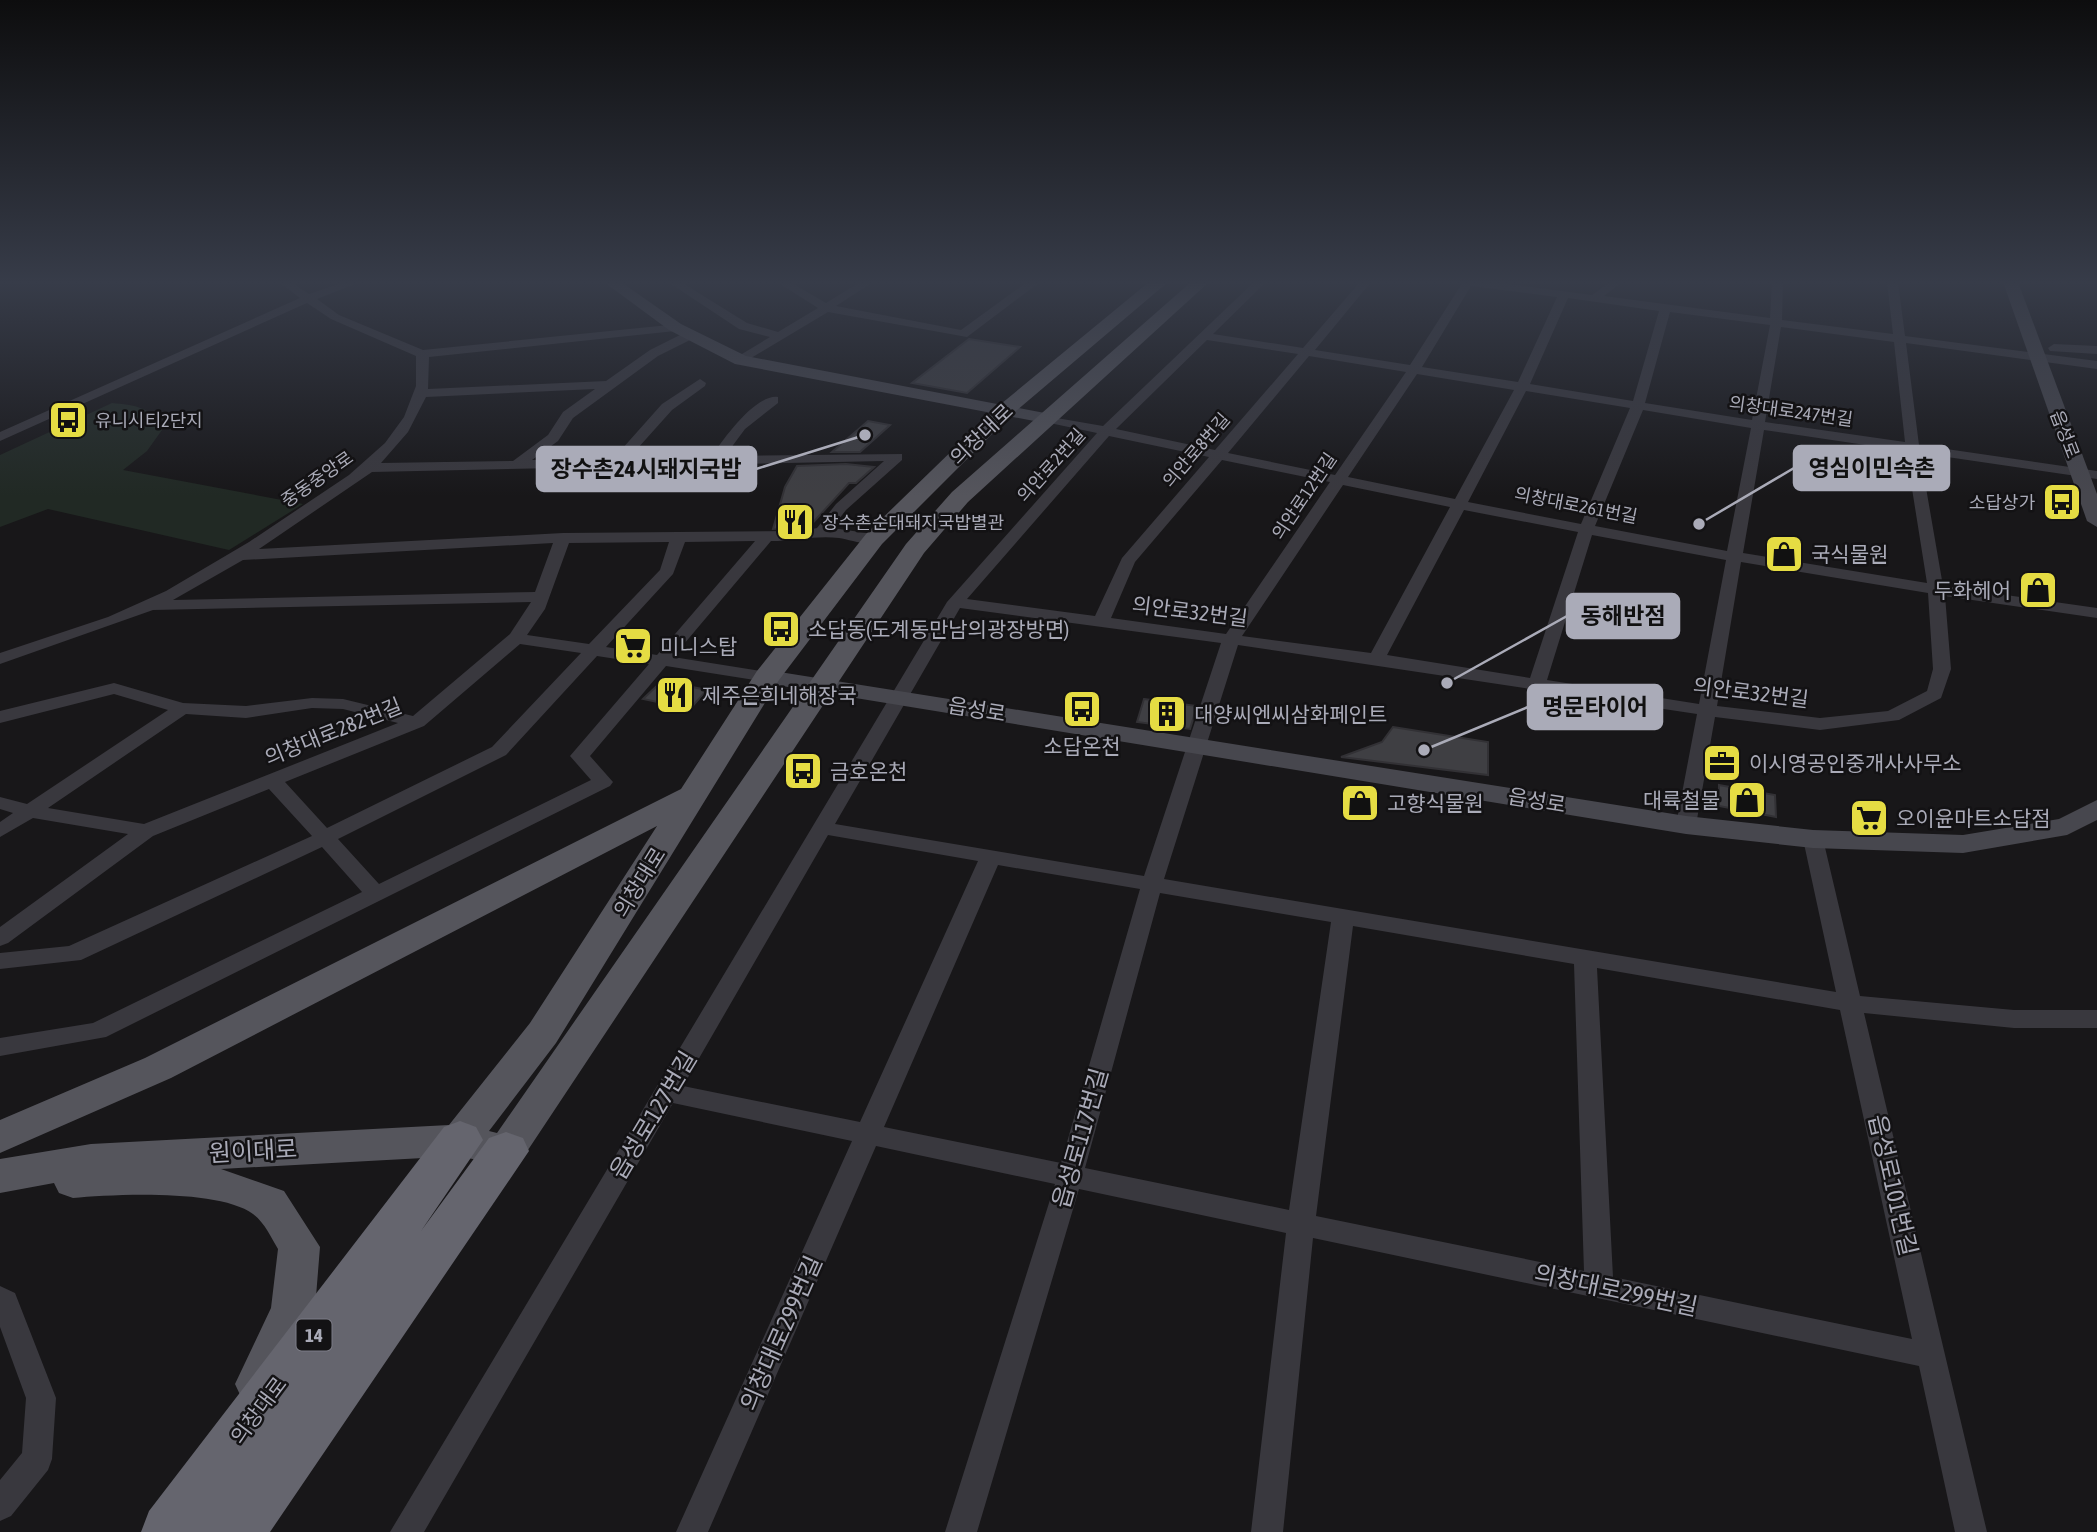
<svg xmlns="http://www.w3.org/2000/svg" width="2097" height="1532" viewBox="0 0 2097 1532" font-family="'Asap Condensed','Noto Sans KR',sans-serif">
	<style>
		.green { fill: #212924 }
		.building { fill: #3f3f43; stroke: #323135; stroke-width: 2 }
		.lines { fill: none; stroke-linecap: round; stroke-linejoin: round }
		.street { fill: #39383e; fill-rule: evenodd }
		.secondary { fill: #47474e; fill-rule: evenodd }
		.primary { fill: #55555c; fill-rule: evenodd }
		.highway { fill: #65656e; fill-rule: evenodd }
		.labels { text-anchor: middle; dominant-baseline: central; stroke-width: 5; stroke-linejoin: round; paint-order: stroke }
		.far-street-label { font-size: 18px; fill: #aaabb8; stroke: #131214 }
		.far-poi-label { font-size: 18px; fill: #aaabb8; stroke: #131214; text-anchor: start }
		.shield { fill: #131214; stroke: #7d7d87; stroke-width: 2 }
		.shield-label { font-size: 19px; font-weight: bold; fill: #aaabb8 }
		.street-label { font-size: 21px; fill: #aaabb8; stroke: #131214 }
		.poi-label { font-size: 21px; fill: #aaabb8; stroke: #131214; text-anchor: start }
		.near-street-label { font-size: 24px; fill: #aaabb8; stroke: #131214 }
		.leader { fill: none; stroke: #aaabb8; stroke-width: 2.5 }
		.callout-dot { fill: #aaabb8; stroke: #131214; stroke-width: 2.5 }
		.callout { fill: #aaabb8; stroke: #aaabb8; stroke-width: 2.5 }
		.callout-label { font-size: 23px; text-anchor: middle; font-weight: bold; fill: #111 }
	</style>
	<rect width="100%" height="100%" fill="#181719"/>
	<path class="green" d="M112 403C134 405 154 407 162 430L147 451 123 470 303 504 229 550 48 509 0 527V455Z"/>
	<g class="building">
		<polygon points="969,339 1020,347 967,393 912,383"/>
		<polygon points="868,421 890,425 860,452 832,452"/>
		<polygon points="846,464 874,467 856,483 849,483 809,527 773,529 785,487 797,466"/>
		<polygon points="662,681 707,690 690,709 643,699"/>
		<polygon points="1144,699 1197,706 1190,729 1137,722"/>
		<polygon points="1393,727 1488,742 1488,775 1341,757 1382,742"/>
		<polygon points="1719,785 1775,795 1776,817 1719,806"/>
	</g>
	<g class="lines">
		<g class="street">
			<path d="M279 282H291L309 294 345 282H360L317 299 339 315 423 350 679 324V330L675 331 429 357 428 389 606 381 650 350 686 332H694V338L658 356 573 418 558 441 532 460 613 459 662 404 700 379 706 383 705 386 672 410 629 458 711 457C723 440 755 394 778 397V403L745 429 725 456 902 454V460L846 510 832 528 874 534 882 539C872 548 851 540 839 538 817 535 794 541 771 541L673 657 767 672 776 677 767 682 666 666 590 756 613 782 610 786 106 1037 0 1056V1038L93 1023 362 892 322 847 81 960 0 969V953L69 946 312 836 269 789 153 836 8 943 0 946V927L128 834 33 818 0 837V822L13 813 0 809V797L27 804 168 710 114 694 0 723V711L114 683 183 703 246 706 312 698 343 699 413 716 510 634 531 602 153 610 0 664V653L108 617 166 591 249 542 349 475 385 443 404 417 416 386V356L331 319 307 303 0 441V432L300 298ZM595 389 563 412 548 435 513 461 381 463 408 432 426 397ZM884 461 836 504 817 528 803 531 563 533 259 549 372 472ZM755 541 657 655 606 647 673 574 685 542ZM669 542 660 570 589 644 527 635 545 609 569 543ZM553 543 535 592 173 600 243 560ZM520 644 581 653 492 747 327 828 285 782 424 726ZM597 656 649 664 570 756 591 780 379 884 338 839 506 755ZM312 708 343 709 398 723 144 824 48 808 186 714 246 718Z"/>
			<polygon points="668,282 681,282 747,323 778,332 818,308 777,282 790,282 826,303 860,282 873,282 836,306 961,330 1027,282 1040,282 967,337 828,312 741,364 737,363 737,357 770,337 739,329"/>
			<path d="M1254 282H1266L1213 334 1303 348 1360 282H1371L1315 350 1410 365 1463 282H1493L1592 295 1610 282H1622L1604 296 1770 318 1772 282H1783L1782 320 1893 334 1887 282H1898L1905 336 2097 361V369L1906 343 1919 445 2097 471V479L1920 453 1943 586 2097 608V618L1945 596 1951 669 1941 698 1899 720 1820 730 1715 717 1696 825 1686 831 1676 825 1697 714 1238 645 1164 879 1836 992 1803 839 1813 832 1823 839 1860 996 2014 1010H2097V1028H2014L1864 1013 1987 1532H1955L1919 1366 1313 1238 1283 1532H1251L1286 1233 1079 1189 977 1532H945L1055 1184 876 1146 708 1532H676L852 1141 673 1103 424 1532H390L947 602 1097 433 1045 422V416L1103 426ZM1471 286 1557 297 1518 382 1422 367ZM1568 298 1659 311 1633 401 1530 384ZM1670 312 1770 325 1752 420 1645 403ZM1781 327 1894 342 1905 442 1765 422ZM1207 340 1298 354 1215 450 1116 429ZM1309 356 1406 372 1335 475 1228 453ZM1417 374 1514 390 1455 499 1348 477ZM1526 391 1630 408 1581 524 1468 502ZM1643 410 1751 428 1727 551 1595 526ZM1764 430 1906 451 1927 583 1743 553ZM1109 436 1209 457 1122 558 1095 616 967 599ZM1222 460 1330 482 1226 634 1111 618 1135 562ZM1343 485 1450 507 1371 653 1242 636ZM1464 510 1578 532 1530 678 1387 655ZM1592 535 1726 560 1699 704 1547 680ZM1741 562 1928 593 1933 669 1927 691 1888 711 1820 718 1717 706ZM960 608 1221 643 1144 876 835 824ZM828 835 978 861 860 1122 683 1086ZM998 865 1140 889 1061 1163 884 1127ZM1160 893 1331 922 1289 1210 1085 1168ZM1353 926 1574 964 1584 1271 1316 1216ZM1597 968 1840 1010 1912 1339 1613 1277Z"/>
			<polygon points="2054,344 2097,346 2097,354 2050,351 2048,348"/>
			<polygon points="0,1286 15,1293 56,1398 52,1459 48,1470 11,1516 0,1521 0,1480 22,1453 26,1398 0,1327"/>
		</g>
		<g class="secondary">
			<polygon points="604,282 621,282 681,324 746,356 1050,414 1059,419 1050,424 735,364 669,330"/>
			<polygon points="2003,282 2018,282 2097,494 2097,527 2087,521"/>
			<polygon points="767,670 1686,816 1813,830 1963,835 2059,819 2097,800 2097,820 2067,835 1963,853 1813,848 1686,834 758,682 755,677 758,672"/>
		</g>
		<path class="primary" d="M1149 282H1168L1010 416 882 544 779 680 556 1043 489 1131 497 1133 906 544 952 492 1191 282H1209L968 502 924 553 520 1162 506 1167 460 1156 221 1169 284 1191 320 1247 315 1309 274 1399 258 1405 242 1399 235 1384 271 1308 278 1249C271 1237 264 1222 253 1214 220 1189 114 1194 73 1198L59 1193 54 1183 0 1193V1159L91 1144 449 1125 530 1023 657 826 171 1078 0 1153V1120L145 1058 681 789 757 671 866 534 996 408Z"/>
		<polygon class="highway" points="460,1121 476,1127 483,1140 421,1231 489,1138 506,1132 523,1138 529,1151 270,1532 141,1532 149,1511 444,1127"/>
	</g>
	<linearGradient id="sky" x2="0" y2="1"><stop stop-color="#0d0d0e"/><stop offset="0.57" stop-color="#373c49"/><stop offset="1" stop-color="#373c49" stop-opacity="0"/></linearGradient>
	<rect width="2097" height="496" fill="url(#sky)"/>
	<defs>
		<symbol id="bus-square" viewBox="-11 -11 22 22"><rect x="-9" y="-9" width="18" height="18" rx="4" fill="#e5dc43" stroke="#131214"/><path d="M-5-6H5V4H4V6H2V4H-2V6H-4V4H-5ZM-3.5-4V0h7V-4ZM-3.5 1.2v1.5H-2V1.2ZM2 1.2v1.5H3.5V1.2Z" fill="#111"/></symbol>
		<symbol id="restaurant-square" viewBox="-11 -11 22 22"><rect x="-9" y="-9" width="18" height="18" rx="4" fill="#e5dc43" stroke="#131214"/><path d="M-5-6h1v4h1v-4h1v4h1v-4h1v5L-1.5 .5V6h-2V.5L-5-1ZM5-6V6H3V1.5H1.5Q1.5-4 5-6Z" fill="#111"/></symbol>
		<symbol id="shop-square" viewBox="-11 -11 22 22"><rect x="-9" y="-9" width="18" height="18" rx="4" fill="#e5dc43" stroke="#131214"/><path d="M-5-2.5h2.3a2.7 3.5 0 0 1 5.4 0H5L5.5 6h-11ZM-1.5-2.5h3a1.5 2.3 0 0 0-3 0Z" fill="#111"/></symbol>
		<symbol id="supermarket-square" viewBox="-11 -11 22 22"><rect x="-9" y="-9" width="18" height="18" rx="4" fill="#e5dc43" stroke="#131214"/><path d="M-6-5.5h2.5l.6 2H6L4.5 2H-2.5L-4.4-4H-6ZM-1.5 3.2a1.3 1.3 0 1 0 .1 0ZM3 3.2a1.3 1.3 0 1 0 .1 0Z" fill="#111"/></symbol>
		<symbol id="building-square" viewBox="-11 -11 22 22"><rect x="-9" y="-9" width="18" height="18" rx="4" fill="#e5dc43" stroke="#131214"/><path d="M-4-6H4V6H1V3H-1V6H-4ZM-2.5-4.3h1.7v1.8h-1.7ZM.8-4.3h1.7v1.8H.8ZM-2.5-1h1.7V.8h-1.7ZM.8-1h1.7V.8H.8Z" fill="#111"/></symbol>
		<symbol id="office-square" viewBox="-11 -11 22 22"><rect x="-9" y="-9" width="18" height="18" rx="4" fill="#e5dc43" stroke="#131214"/><path d="M-6-3h4V-5.5h4V-3h4V5H-6ZM-1-4.5V-3h2v-1.5ZM-6 0V1H6V0Z" fill="#111"/></symbol>
	</defs>
	<g fill-rule="evenodd">
		<use href="#bus-square" x="46" y="398" width="44" height="44"/>
		<use href="#bus-square" x="2040" y="480" width="44" height="44"/>
		<use href="#restaurant-square" x="773" y="500" width="44" height="44"/>
		<use href="#shop-square" x="1762" y="532" width="44" height="44"/>
		<use href="#shop-square" x="2016" y="568" width="44" height="44"/>
		<use href="#bus-square" x="759" y="607" width="44" height="44"/>
		<use href="#supermarket-square" x="611" y="624" width="44" height="44"/>
		<use href="#restaurant-square" x="653" y="673" width="44" height="44"/>
		<use href="#bus-square" x="1060" y="687" width="44" height="44"/>
		<use href="#building-square" x="1145" y="692" width="44" height="44"/>
		<use href="#office-square" x="1700" y="741" width="44" height="44"/>
		<use href="#bus-square" x="781" y="749" width="44" height="44"/>
		<use href="#shop-square" x="1725" y="778" width="44" height="44"/>
		<use href="#shop-square" x="1338" y="781" width="44" height="44"/>
		<use href="#supermarket-square" x="1847" y="796" width="44" height="44"/>
	</g>
	<g class="labels">
		<g class="far-street-label">
			<text transform="translate(1791 411) rotate(8)">의창대로247번길</text>
			<text transform="translate(2065 434) rotate(69)">읍성로</text>
			<text transform="translate(1196 450) rotate(-49)">의안로8번길</text>
			<text transform="translate(1051 465) rotate(-48)">의안로2번길</text>
			<text transform="translate(317 479) rotate(-35)">중동중앙로</text>
			<text transform="translate(1304 496) rotate(-56)">의안로12번길</text>
			<text transform="translate(1576 505) rotate(11)">의창대로261번길</text>
		</g>
		<g class="far-poi-label">
			<text x="95" y="420">유니시티2단지</text>
			<text x="2035" y="502" text-anchor="end">소답상가</text>
			<text x="822" y="522">장수촌순대돼지국밥별관</text>
		</g>
		<rect class="shield" x="296.5" y="1319.5" width="35" height="31" rx="5"/>
		<g class="shield-label">
			<text x="314" y="1335">14</text>
		</g>
		<g class="street-label">
			<text transform="translate(981 434) rotate(-44)">의창대로</text>
			<text transform="translate(1190 611) rotate(7)">의안로32번길</text>
			<text transform="translate(1751 692) rotate(7)">의안로32번길</text>
			<text transform="translate(977 709) rotate(9)">읍성로</text>
			<text transform="translate(333 731) rotate(-22)">의창대로282번길</text>
			<text transform="translate(1537 800) rotate(9)">읍성로</text>
			<text transform="translate(639 882) rotate(-58)">의창대로</text>
			<text transform="translate(258 1410) rotate(-53)">의창대로</text>
		</g>
		<g class="poi-label">
			<text x="1811" y="554">국식물원</text>
			<text x="2011" y="590" text-anchor="end">두화헤어</text>
			<text x="808" y="629">소답동(도계동만남의광장방면)</text>
			<text x="660" y="646">미니스탑</text>
			<text x="702" y="695">제주은희네해장국</text>
			<text x="1194" y="714">대양씨엔씨삼화페인트</text>
			<text x="1082" y="746" text-anchor="middle">소답온천</text>
			<text x="1749" y="763">이시영공인중개사사무소</text>
			<text x="830" y="771">금호온천</text>
			<text x="1720" y="800" text-anchor="end">대륙철물</text>
			<text x="1387" y="803">고향식물원</text>
			<text x="1896" y="818">오이윤마트소답점</text>
		</g>
		<g class="near-street-label">
			<text transform="translate(653 1115) rotate(-59)">읍성로127번길</text>
			<text transform="translate(1080 1138) rotate(-74)">읍성로117번길</text>
			<text transform="translate(253 1151) rotate(-3)">원이대로</text>
			<text transform="translate(1893 1185) rotate(77)">읍성로101번길</text>
			<text transform="translate(1616 1290) rotate(12)">의창대로299번길</text>
			<text transform="translate(781 1333) rotate(-66)">의창대로299번길</text>
		</g>
	</g>
	<path class="leader" d="M1699 524L1794 468M865 435L756 469M1447 683L1567 616M1424 750L1528 707"/>
	<g class="callout-dot">
		<circle cx="1699" cy="524" r="7"/>
		<circle cx="865" cy="435" r="7"/>
		<circle cx="1447" cy="683" r="7"/>
		<circle cx="1424" cy="750" r="7"/>
	</g>
	<g class="callout">
		<rect x="1794" y="446" width="155" height="44" rx="7"/>
		<rect x="537" y="447" width="219" height="44" rx="7"/>
		<rect x="1567" y="594" width="112" height="44" rx="7"/>
		<rect x="1528" y="685" width="134" height="44" rx="7"/>
	</g>
	<g class="callout-label">
		<text x="1872" y="476">영심이민속촌</text>
		<text x="646" y="477">장수촌24시돼지국밥</text>
		<text x="1623" y="624">동해반점</text>
		<text x="1595" y="715">명문타이어</text>
	</g>
</svg>
